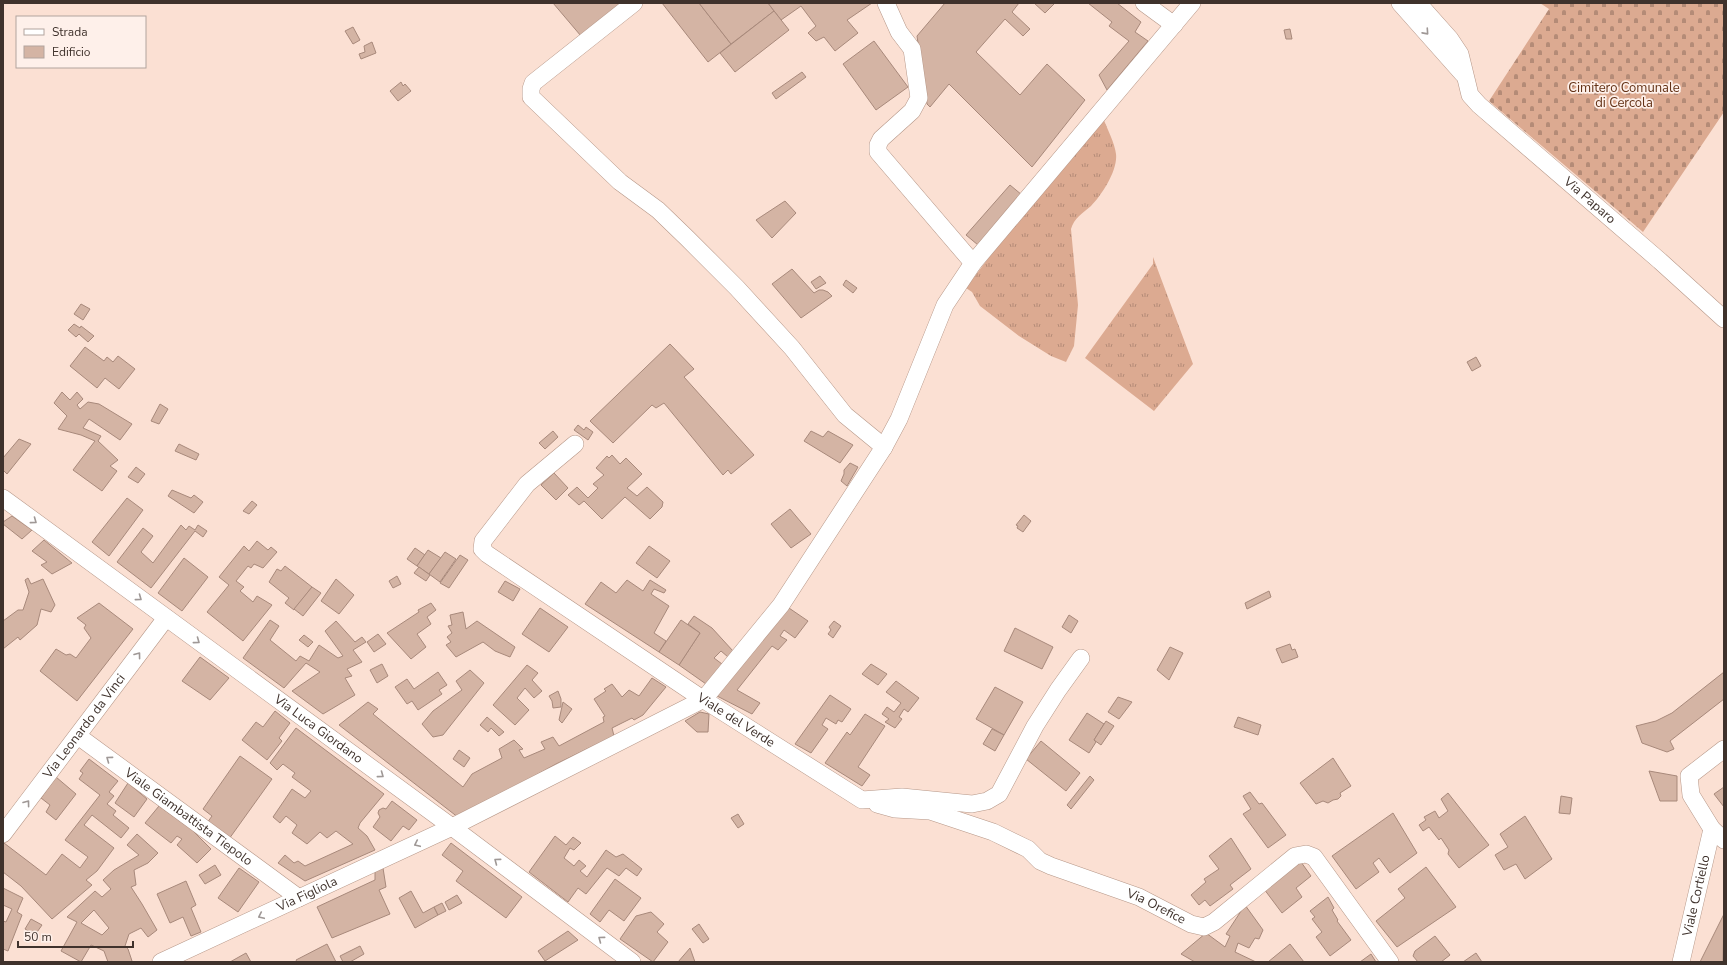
<svg xmlns="http://www.w3.org/2000/svg" width="1727" height="965" viewBox="0 0 1727 965" font-family="'Nunito Sans',sans-serif">
	<style>
		.grass { fill: url(#grass-tufts) }
		.cemetery { fill: url(#cemetery-stones) }
		.building { fill: #d4b4a4; stroke: #a8897b; fill-rule: evenodd }
		.lines { fill: none; stroke-linecap: round; stroke-linejoin: round }
		.minor-casing { stroke: #b69788; stroke-width: 18 }
		.minor { stroke: #fff; stroke-width: 17 }
		.oneway { stroke: #9f9896 }
		.labels { text-anchor: middle; dominant-baseline: central; stroke-width: 3.5; stroke-linejoin: round; paint-order: stroke }
		.park-label { font-size: 13px; fill: #633115; stroke: #fef0ea }
		.street-label { font-size: 13px; fill: #3f322c; stroke: #fef0ea }
	</style>
	<defs>
		<pattern id="grass-tufts" width="24" height="20" patternUnits="userSpaceOnUse"><rect width="24" height="20" fill="#dcaa91"/><path d="M3 7l-1-3M5 7V3M7 7l1-3M15 17l-1-3M17 17v-4M19 17l1-3" fill="none" stroke="#b48b77"/></pattern>
		<pattern id="cemetery-stones" width="16" height="16" patternUnits="userSpaceOnUse"><rect width="16" height="16" fill="#dcaa91"/><path d="M2 7V4a2 2 0 0 1 4 0v3zM10 15v-3a2 2 0 0 1 4 0v3z" fill="#b48b77"/></pattern>
	</defs>
	<rect width="100%" height="100%" fill="#fbe0d3"/>
	<g class="grass">
		<path d="M1103 118C1107 128 1115 144 1116 154 1118 170 1102 195 1091 206 1083 213 1074 218 1071 229L1078 305 1074 346 1066 362 1051 356 1019 336 980 306 972 292 966 288 1005 236Z"/>
		<polygon points="1153,257 1193,364 1154,411 1085,358 1153,264"/>
	</g>
	<polygon class="cemetery" points="1540,3 1724,3 1724,112 1643,232 1489,101 1549,9"/>
	<g class="building">
		<polygon points="553,3 621,3 581,36"/>
		<polygon points="662,3 699,3 731,44 708,62"/>
		<polygon points="699,3 768,3 774,11 731,44"/>
		<polygon points="768,3 872,3 847,20 858,33 835,51 824,37 816,41 808,33 816,26 801,6 781,20"/>
		<polygon points="945,3 1019,3 1012,12 1030,29 1023,36 1005,19 976,52 1020,95 1047,64 1085,100 1032,167 949,84 930,107 927,104 917,36"/>
		<polygon points="1034,3 1055,3 1045,13"/>
		<polygon points="1088,3 1117,3 1141,22 1135,32 1148,41 1107,90 1099,75 1129,41 1109,26 1112,22"/>
		<polygon points="774,11 789,30 735,72 720,53"/>
		<polygon points="353,27 360,40 353,44 345,31"/>
		<polygon points="1290,29 1292,39 1286,39 1284,30"/>
		<polygon points="874,41 908,87 876,110 843,64"/>
		<polygon points="372,42 376,53 361,59 359,54 365,52 364,46"/>
		<polygon points="802,72 806,77 776,99 772,93"/>
		<polygon points="401,82 403,86 405,84 411,91 398,101 390,91"/>
		<polygon points="1010,185 1022,195 978,245 966,235"/>
		<polygon points="785,201 796,213 772,238 756,220"/>
		<polygon points="792,269 814,293 819,290 823,290 828,292 832,296 801,318 772,284"/>
		<polygon points="820,276 826,283 816,289 811,282"/>
		<polygon points="846,280 857,288 853,293 843,285"/>
		<polygon points="81,304 90,309 83,320 74,314"/>
		<polygon points="74,324 80,328 81,326 94,336 88,342 79,334 76,337 68,330"/>
		<polygon points="670,344 694,369 684,377 754,455 731,474 728,470 723,475 664,403 656,408 652,405 613,443 590,421"/>
		<polygon points="85,347 104,361 107,357 113,362 118,356 135,369 119,389 105,378 97,388 70,366"/>
		<polygon points="1476,357 1481,366 1472,371 1467,362"/>
		<polygon points="62,392 70,400 77,392 83,399 77,405 80,409 88,402 99,404 132,424 120,440 89,419 83,428 101,436 98,441 118,460 110,466 117,471 102,491 73,470 95,441 81,435 58,429 67,416 54,403"/>
		<polygon points="160,404 168,409 159,424 151,421"/>
		<polygon points="578,425 584,430 586,427 593,432 588,440 574,430"/>
		<polygon points="553,431 558,437 545,449 539,443"/>
		<polygon points="811,431 823,437 828,431 853,445 840,463 804,441"/>
		<polygon points="19,439 31,444 7,474 3,470 3,458"/>
		<polygon points="179,444 199,454 196,460 175,451"/>
		<polygon points="612,455 620,464 626,458 642,474 627,488 637,496 647,487 663,502 662,507 650,519 625,497 602,519 584,501 579,505 568,495 577,487 588,498 598,488 593,484 604,475 596,468 607,456 609,458"/>
		<polygon points="850,463 858,467 847,486 841,481 844,474 844,470"/>
		<polygon points="136,467 145,474 138,483 128,477"/>
		<polygon points="554,473 568,488 556,500 541,485"/>
		<polygon points="172,490 191,498 194,495 203,502 194,513 168,496"/>
		<polygon points="127,498 143,510 109,556 92,542"/>
		<polygon points="252,501 257,505 249,514 243,511"/>
		<polygon points="790,509 811,534 791,548 771,524"/>
		<polygon points="1024,515 1031,521 1023,532 1017,528 1018,526 1016,525"/>
		<polygon points="12,516 32,530 22,539 3,524 3,522"/>
		<polygon points="181,525 186,530 189,526 195,530 198,525 207,531 203,537 195,531 151,588 117,562 143,528 153,536 141,552 153,563"/>
		<polygon points="44,540 72,563 52,574 41,565 47,562 32,551"/>
		<polygon points="257,541 268,550 271,547 277,552 263,568 254,564 251,568 248,566 236,581 244,587 240,591 253,602 257,596 272,605 243,641 207,612 229,585 219,577 244,546 249,551"/>
		<polygon points="649,546 670,561 657,578 636,563"/>
		<polygon points="415,548 425,555 417,566 407,559"/>
		<polygon points="428,550 441,558 429,574 417,566"/>
		<polygon points="445,552 456,559 440,582 429,574"/>
		<polygon points="460,555 468,560 449,588 440,583"/>
		<polygon points="184,558 208,577 182,611 158,593"/>
		<polygon points="285,566 312,587 294,610 285,603 289,598 269,582 277,569 281,571"/>
		<polygon points="419,567 430,575 426,581 414,573"/>
		<polygon points="397,576 401,584 393,588 389,581"/>
		<polygon points="28,578 31,584 43,579 55,605 51,612 41,609 37,625 20,640 18,637 3,649 3,621 18,610 23,610 29,592 25,580"/>
		<polygon points="336,579 354,595 339,614 321,601"/>
		<polygon points="627,580 643,591 650,580 666,590 664,593 654,589 651,594 669,606 654,633 666,641 659,652 585,604 601,582 616,593"/>
		<polygon points="505,581 520,589 513,601 498,592"/>
		<polygon points="312,587 321,593 303,616 294,609"/>
		<polygon points="1269,591 1271,597 1247,609 1245,603"/>
		<polygon points="99,603 133,629 77,701 40,671 56,649 66,655 70,654 76,658 91,638 84,628 86,625 77,618"/>
		<polygon points="431,603 436,610 427,617 431,624 417,634 426,647 411,659 387,633 419,612 418,610"/>
		<polygon points="786,606 808,621 795,638 784,630 780,636 787,640 778,650 772,646 737,690 760,703 752,714 717,696"/>
		<polygon points="540,608 568,627 549,652 522,634"/>
		<polygon points="463,612 466,629 477,621 515,647 510,657 495,651 483,642 456,657 446,645 451,642 447,637 452,633 448,626 452,625 450,615"/>
		<polygon points="1069,615 1078,621 1071,633 1062,627"/>
		<polygon points="694,616 712,628 733,651 728,657 721,651 714,658 722,664 706,684 679,665 700,633 688,624"/>
		<polygon points="270,620 279,626 270,640 296,661 300,656 309,661 319,645 338,658 343,656 325,631 336,621 355,642 362,637 366,642 353,650 362,662 347,669 352,676 345,678 355,695 323,714 292,691 320,672 306,663 284,688 243,658"/>
		<polygon points="681,620 700,633 679,665 659,652"/>
		<polygon points="834,621 841,626 833,638 828,634 831,630 829,627"/>
		<polygon points="1015,628 1053,647 1042,669 1004,651"/>
		<polygon points="378,634 386,644 374,652 367,642"/>
		<polygon points="304,635 313,642 308,647 299,640"/>
		<polygon points="1290,644 1292,650 1295,649 1298,657 1282,663 1276,649"/>
		<polygon points="1170,647 1183,653 1169,680 1157,670"/>
		<polygon points="200,657 229,678 210,700 182,681"/>
		<polygon points="382,664 388,676 377,683 370,670"/>
		<polygon points="871,664 887,674 878,685 862,674"/>
		<polygon points="527,665 538,673 532,680 542,691 534,698 525,688 517,698 529,710 515,725 493,705"/>
		<polygon points="470,670 484,683 443,735 433,737 422,724 433,711 462,690 456,681"/>
		<polygon points="438,672 447,685 439,690 442,694 418,710 412,701 407,704 395,687 407,679 414,689"/>
		<polygon points="1724,672 1724,699 1670,741 1674,749 1667,752 1642,743 1636,726 1656,721 1672,713"/>
		<polygon points="652,678 666,687 643,715 634,720 632,718 612,728 614,736 556,764 459,818 339,725 368,702 378,709 373,714 463,787 472,774 502,758 499,749 514,740 523,749 519,750 524,758 545,749 541,742 553,737 559,746 604,722 603,717 605,716 594,699 606,691 604,689 612,684 622,697 629,690 639,696"/>
		<polygon points="896,681 919,698 908,712 904,709 899,717 902,719 895,728 885,722 889,719 882,714 887,707 894,712 901,703 886,692"/>
		<polygon points="995,687 1023,702 1004,735 976,719"/>
		<polygon points="558,691 561,699 561,707 553,708 552,701 549,696"/>
		<polygon points="830,695 851,709 842,722 838,720 836,724 826,718 822,725 828,729 811,753 795,744"/>
		<polygon points="1118,697 1132,702 1119,719 1108,712"/>
		<polygon points="563,702 572,709 562,723 559,720"/>
		<polygon points="275,711 290,723 279,738 282,741 267,760 242,740 256,722 263,727"/>
		<polygon points="700,712 709,714 708,732 697,732 685,721"/>
		<polygon points="1087,713 1104,724 1094,740 1096,742 1089,753 1069,740"/>
		<polygon points="865,714 885,726 858,767 870,775 862,786 825,763 847,732 850,735"/>
		<polygon points="487,717 504,732 499,736 491,728 488,732 480,725"/>
		<polygon points="1238,717 1261,725 1258,735 1234,727"/>
		<polygon points="1106,721 1114,726 1101,745 1094,740"/>
		<polygon points="296,728 384,794 360,823 358,828 367,836 375,850 305,881 278,863 285,855 294,863 298,861 305,866 353,844 336,831 327,838 320,832 307,844 292,833 297,825 286,816 280,823 273,817 292,789 305,798 311,791 292,777 295,773 283,764 277,770 270,763"/>
		<polygon points="992,729 1004,735 995,751 983,744"/>
		<polygon points="1041,741 1080,773 1066,791 1026,759"/>
		<polygon points="459,750 470,758 464,767 453,759"/>
		<polygon points="240,756 272,779 229,839 207,823 212,816 203,809"/>
		<polygon points="1333,758 1351,786 1340,793 1341,796 1338,799 1333,800 1328,803 1323,801 1316,804 1300,783"/>
		<polygon points="89,759 118,781 109,792 114,796 107,804 116,811 113,815 129,828 121,838 92,815 84,825 114,848 97,871 86,880 92,885 52,919 21,886 3,872 3,845 4,843 46,875 62,854 80,868 88,857 65,840 100,795 79,779 83,773 80,771"/>
		<polygon points="1649,771 1677,776 1677,801 1660,801"/>
		<polygon points="1090,776 1094,780 1071,809 1067,805"/>
		<polygon points="56,777 76,794 56,820 46,812 50,805 41,798"/>
		<polygon points="128,783 147,799 134,817 115,803"/>
		<polygon points="1724,787 1724,807 1714,794"/>
		<polygon points="1250,792 1259,804 1262,803 1286,835 1268,848 1243,814 1251,809 1243,796"/>
		<polygon points="1448,793 1489,845 1459,868 1448,854 1449,850 1441,838 1439,840 1429,827 1423,831 1419,825 1426,820 1424,817 1435,811 1439,818 1448,811 1441,799"/>
		<polygon points="1561,796 1572,798 1570,814 1559,813"/>
		<polygon points="392,801 417,820 409,830 403,826 391,841 373,827 380,817 378,813 379,810 383,808 386,809"/>
		<polygon points="159,806 191,829 211,849 197,863 177,845 182,839 177,836 171,843 145,823"/>
		<polygon points="1393,813 1417,853 1390,873 1379,858 1373,863 1379,872 1356,889 1332,856"/>
		<polygon points="738,814 744,824 738,828 731,818"/>
		<polygon points="1525,816 1552,859 1525,879 1516,864 1504,870 1495,855 1508,847 1500,834"/>
		<path d="M137 834 158 853 148 863 134 870 136 885 131 887 142 904 157 930 148 937 141 928 129 934 125 946 128 949 132 961 129 962H108L104 951 91 945 81 962 61 951 77 922 67 917 95 891 102 897 111 889 103 880 114 870 139 855 127 845ZM94 910 109 928 102 935 81 923Z"/>
		<polygon points="555,836 566,845 573,837 581,843 574,850 570,848 564,858 574,866 579,860 586,866 580,871 587,877 606,850 616,857 623,854 642,869 637,876 626,868 619,876 607,868 586,894 578,888 568,902 529,872"/>
		<polygon points="1231,838 1251,869 1230,885 1233,889 1210,906 1205,900 1199,905 1191,895 1206,882 1204,879 1219,869 1209,856"/>
		<polygon points="451,843 522,897 506,918 456,881 463,871 442,855"/>
		<polygon points="1301,862 1311,876 1296,888 1302,897 1282,913 1264,889"/>
		<polygon points="215,865 221,875 205,884 199,875"/>
		<polygon points="1426,867 1456,907 1397,947 1376,921 1405,898 1398,889"/>
		<polygon points="239,868 259,882 238,912 218,898"/>
		<polygon points="383,868 386,887 379,890 390,914 332,938 317,907 375,880 375,871"/>
		<polygon points="615,879 641,898 624,921 609,910 600,922 590,914"/>
		<polygon points="186,881 196,905 191,908 201,932 191,936 183,917 170,923 157,894"/>
		<polygon points="3,888 23,898 17,912 22,915 8,951 3,949 3,921 6,922 12,909 3,905"/>
		<polygon points="411,891 423,913 434,907 438,915 415,928 399,898"/>
		<polygon points="457,895 462,903 449,910 445,902"/>
		<polygon points="1328,897 1334,908 1332,910 1338,920 1337,921 1351,940 1330,956 1316,937 1322,932 1312,919 1315,917 1310,911"/>
		<polygon points="442,903 446,911 438,915 434,907"/>
		<polygon points="1245,905 1263,930 1259,939 1255,938 1249,948 1238,943 1235,952 1256,962 1195,962 1181,954 1206,933 1225,947 1230,936 1226,934"/>
		<polygon points="651,912 664,924 657,932 668,942 653,962 620,939 636,916"/>
		<polygon points="1724,914 1723,962 1700,962"/>
		<polygon points="31,919 42,925 35,935 25,929"/>
		<polygon points="699,924 709,939 703,943 692,929"/>
		<polygon points="568,931 578,940 545,961 538,951"/>
		<polygon points="1435,936 1450,955 1441,962 1418,962 1413,956 1415,951"/>
		<polygon points="327,944 336,962 297,962 296,960"/>
		<polygon points="1290,944 1304,962 1268,962"/>
		<polygon points="360,946 364,954 350,962 343,962 340,956"/>
		<polygon points="690,948 695,962 678,962"/>
		<polygon points="246,953 251,962 230,962"/>
		<polygon points="1476,953 1482,962 1463,962"/>
		<polygon points="1371,954 1376,962 1360,962"/>
	</g>
	<g class="lines">
		<defs>
			<g id="minor">
				<polyline points="634,3 533,83 531,89 531,97 620,182 658,210 687,238 737,288 792,348 845,415 884,447"/>
				<polyline points="886,3 899,32 912,49 919,98 912,111 881,139 878,145 878,152 973,263"/>
				<polyline points="1144,3 1174,25"/>
				<polyline points="1400,3 1463,74"/>
				<path id="s1" d="M1418 3 1450 39 1460 54 1470 95 1479 105 1660 261 1724 319"/>
				<path id="s2" d="M575 444 527 484 483 541 482 549 487 554 701 698 862 800 902 797 972 804 987 801 999 794 1035 726 1058 690 1081 658"/>
				<path id="s3" d="M3 498 452 827 632 962"/>
				<path id="s4" d="M78 736 299 898"/>
				<polyline points="1724,749 1689,776 1691,795 1712,829 1724,840"/>
				<path id="s5" d="M877 804 895 809 930 811 993 832 1028 849 1040 861 1051 866 1139 897 1191 924 1204 927 1214 922 1295 856 1306 854 1314 857 1390 962"/>
				<path id="s6" d="M3 834 166 618"/>
				<path id="s7" d="M161 962 452 827 704 699 781 605 884 447 899 419 945 305 973 263 1192 3"/>
				<path id="s8" d="M1681 962 1712 829"/>
			</g>
		</defs>
		<use href="#minor" class="minor-casing"/>
		<use href="#minor" class="minor"/>
	</g>
	<defs><path id="oneway-chevron" d="M-2-3.5L2.5 0L-2 3.5" fill="none" stroke-width="1.6" stroke-linecap="round" stroke-linejoin="round"/></defs>
	<g class="oneway">
		<use href="#oneway-chevron" transform="translate(1426 32) rotate(48)"/>
		<use href="#oneway-chevron" transform="translate(34 521) rotate(36)"/>
		<use href="#oneway-chevron" transform="translate(139 598) rotate(36)"/>
		<use href="#oneway-chevron" transform="translate(197 641) rotate(36)"/>
		<use href="#oneway-chevron" transform="translate(138 655) rotate(-53)"/>
		<use href="#oneway-chevron" transform="translate(109 759) rotate(-144)"/>
		<use href="#oneway-chevron" transform="translate(381 775) rotate(36)"/>
		<use href="#oneway-chevron" transform="translate(27 803) rotate(-53)"/>
		<use href="#oneway-chevron" transform="translate(417 844) rotate(155)"/>
		<use href="#oneway-chevron" transform="translate(497 861) rotate(-143)"/>
		<use href="#oneway-chevron" transform="translate(261 916) rotate(155)"/>
		<use href="#oneway-chevron" transform="translate(601 939) rotate(-143)"/>
	</g>
	<g class="labels">
		<g class="park-label">
			<text x="1624" y="88">Cimitero Comunale<tspan x="1624" dy="15">di Cercola</tspan></text>
		</g>
		<g class="street-label">
			<text stroke="none"><textPath href="#s1" startOffset="268">Via Paparo</textPath></text>
			<text stroke="none"><textPath href="#s2" startOffset="449">Viale del Verde</textPath></text>
			<text stroke="none"><textPath href="#s6" startOffset="135">Via Leonardo da Vinci</textPath></text>
			<text stroke="none"><textPath href="#s3" startOffset="391">Via Luca Giordano</textPath></text>
			<text stroke="none"><textPath href="#s4" startOffset="137">Viale Giambattista Tiepolo</textPath></text>
			<text stroke="none"><textPath href="#s7" startOffset="161">Via Figliola</textPath></text>
			<text stroke="none"><textPath href="#s8" startOffset="68">Viale Cortiello</textPath></text>
			<text stroke="none"><textPath href="#s5" startOffset="301">Via Orefice</textPath></text>
		</g>
	</g>
	<rect width="1727" height="965" fill="none" stroke="#3f322c" stroke-width="8"/>
	<rect x="16" y="16" width="130" height="52" fill="#fef0ea" stroke="#b2a49e"/>
	<rect x="24" y="29" width="20" height="6" fill="#ffffff" stroke="#b2a49e"/>
	<text x="52" y="36" font-size="12" fill="#3f322c">Strada</text>
	<rect x="24" y="46" width="20" height="12" fill="#d4b4a4" stroke="#b2a49e"/>
	<text x="52" y="56" font-size="12" fill="#3f322c">Edificio</text>
	<path d="M18 941v6h115v-6" fill="none" stroke="#3f322c" stroke-width="2"/>
	<text x="24" y="941" font-size="12" fill="#3f322c" stroke="#fef0ea" stroke-width="3" paint-order="stroke">50 m</text>
</svg>
